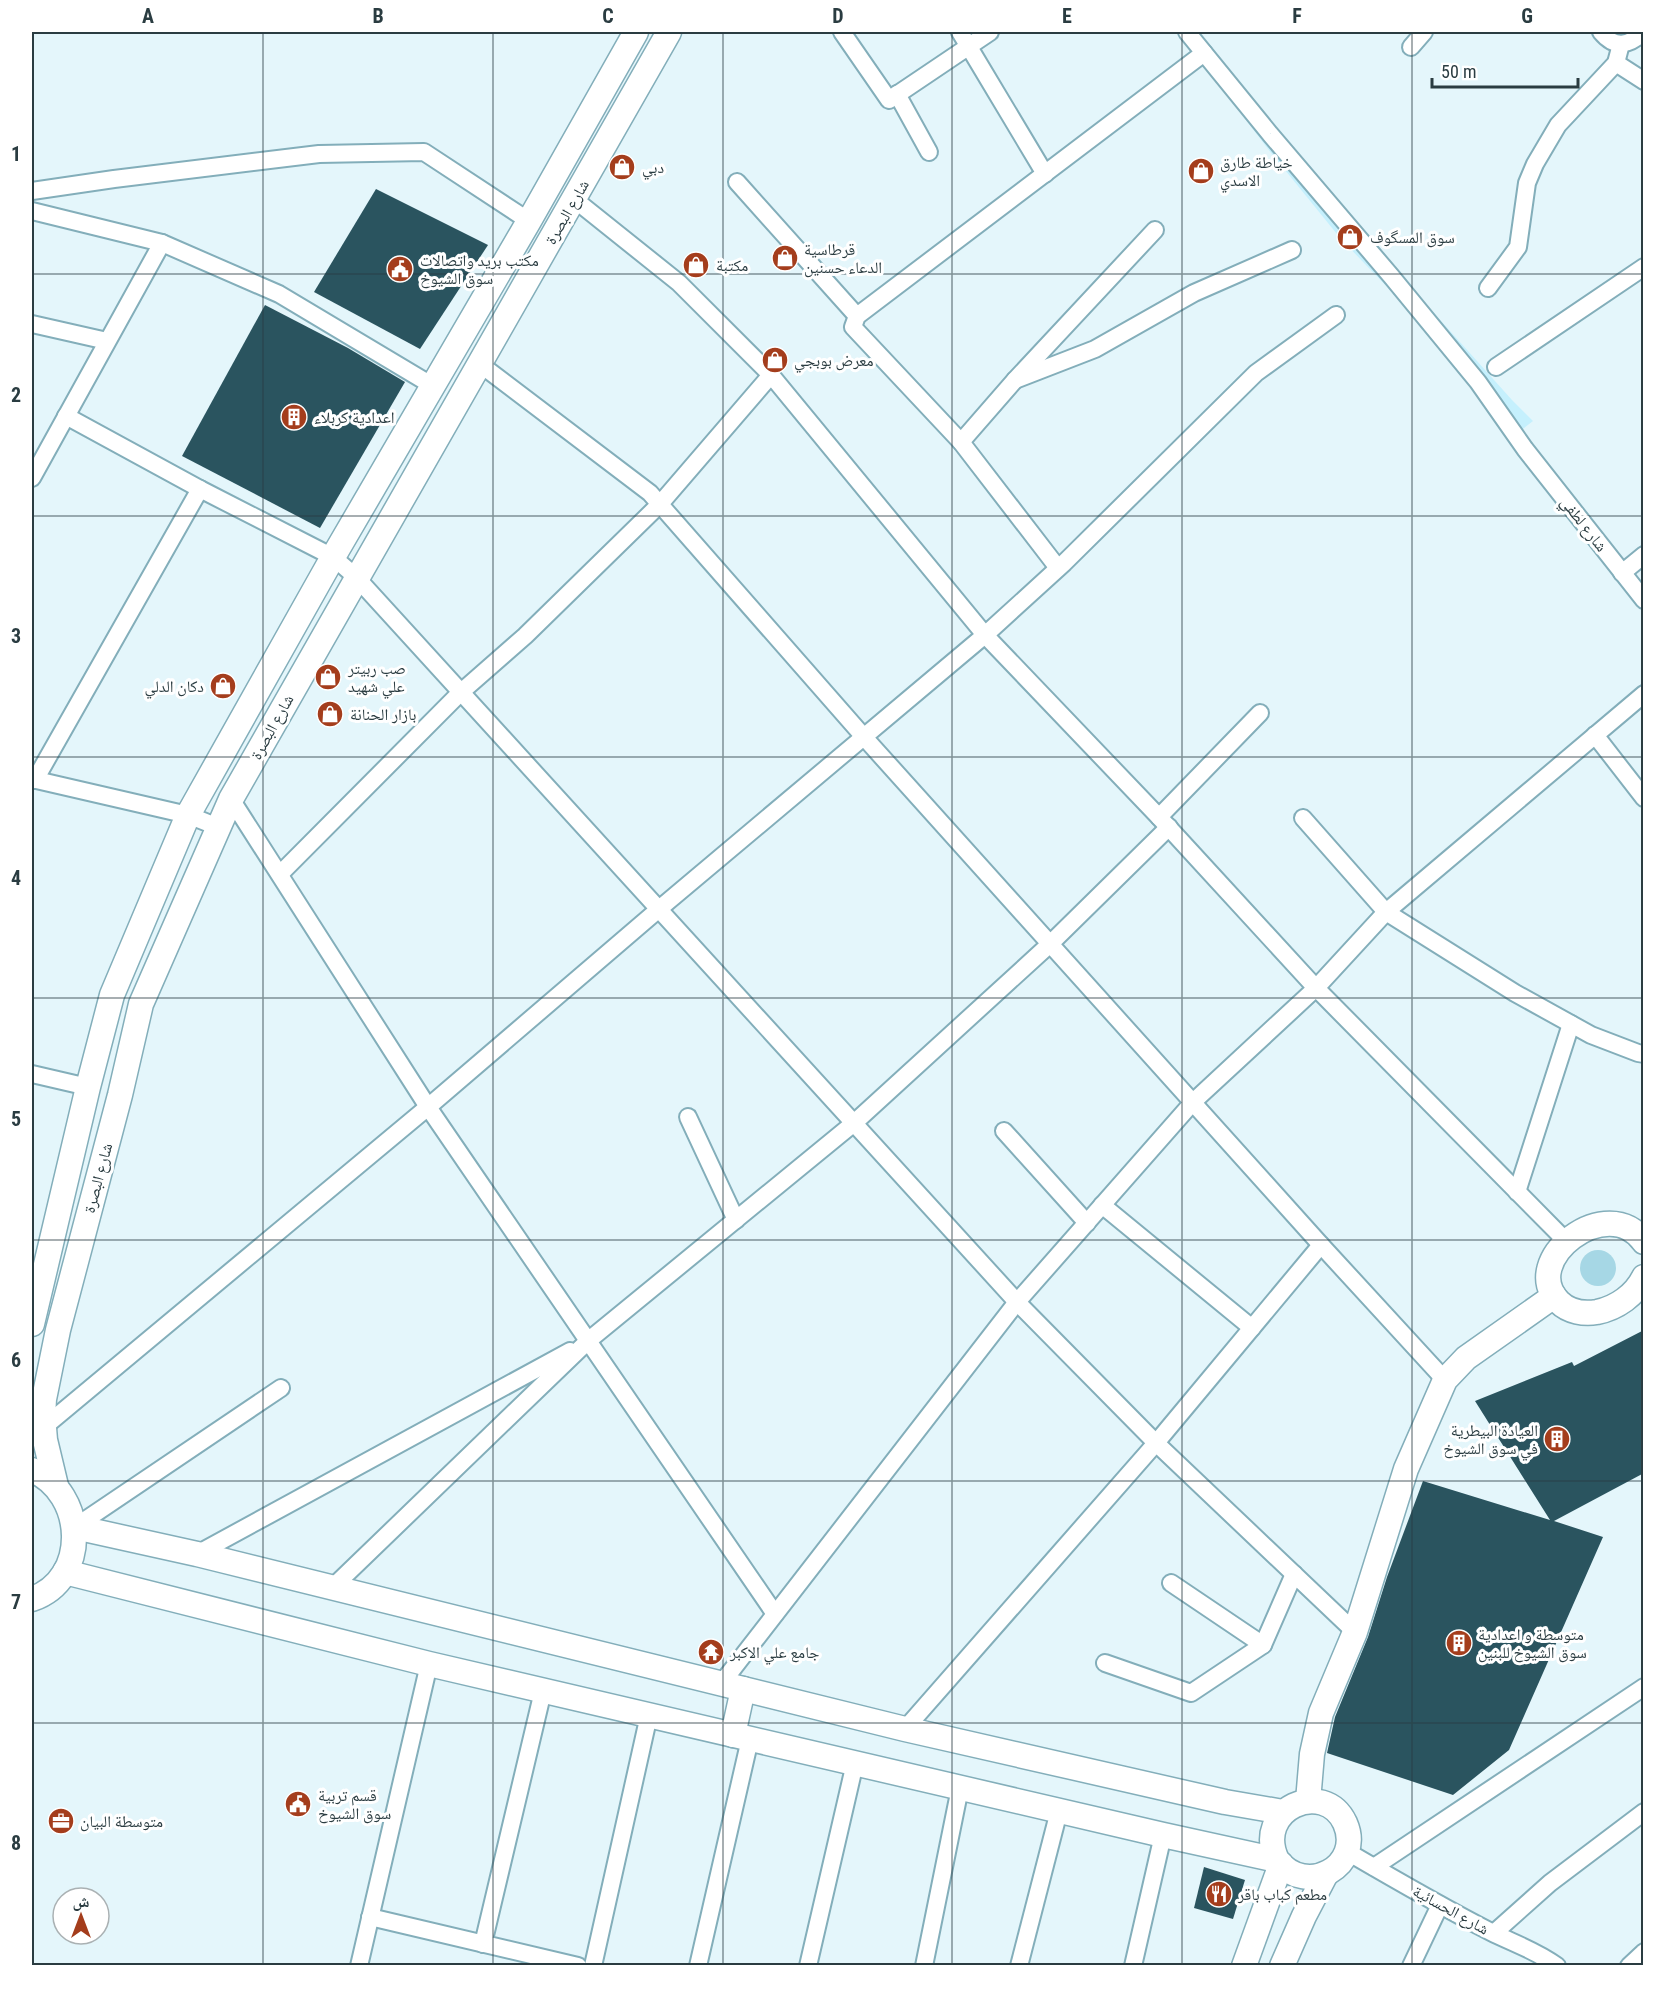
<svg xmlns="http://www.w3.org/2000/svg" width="1675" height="1997" viewBox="0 0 1675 1997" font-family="'Roboto Condensed','Noto Naskh Arabic',sans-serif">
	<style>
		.built { fill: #c5f0fd }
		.green { fill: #a6d7e5 }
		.building { fill: #2a545f }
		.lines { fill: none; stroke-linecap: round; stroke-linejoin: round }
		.street-casing { stroke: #83aeba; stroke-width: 20 }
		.secondary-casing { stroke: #83aeba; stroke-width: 27 }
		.street { stroke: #fff; stroke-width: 16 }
		.secondary { stroke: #fff; stroke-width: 24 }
		.grid { fill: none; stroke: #2a3c41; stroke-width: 1.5; stroke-opacity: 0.55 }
		.labels { text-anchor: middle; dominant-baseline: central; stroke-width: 6; stroke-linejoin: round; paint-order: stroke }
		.poi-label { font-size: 16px; fill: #2a3c41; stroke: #fff; text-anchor: start }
		.street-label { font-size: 16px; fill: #2a3c41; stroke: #fff }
		.neatline { fill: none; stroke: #2a3c41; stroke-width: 2 }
		.grid-label { font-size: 20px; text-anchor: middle; font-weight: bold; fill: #2a3c41 }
	</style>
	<rect width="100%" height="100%" fill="#e4f6fb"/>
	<polygon class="built" points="1179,32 1213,56 1406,282 1512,400 1533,421 1510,439 1491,406 1390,290 1341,239 1268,149"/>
	<circle class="green" cx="1598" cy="1268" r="18"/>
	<g class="building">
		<polygon points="376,189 488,245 420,349 314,292"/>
		<polygon points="265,305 348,348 405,382 320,528 182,456"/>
		<polygon points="1644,1330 1644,1473 1554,1521 1603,1537 1509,1750 1453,1795 1327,1753 1335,1717 1368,1637 1387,1577 1423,1481 1550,1520 1475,1401 1572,1362 1574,1366"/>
		<polygon points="1204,1867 1245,1880 1233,1919 1194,1908"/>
	</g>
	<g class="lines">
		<defs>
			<g id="street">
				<polyline points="842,32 889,100 990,32"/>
				<polyline points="960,32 1045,174"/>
				<polyline points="1187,32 1270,134 1391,276 1478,382 1525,449 1644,600"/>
				<path d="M1601 32C1615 49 1628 46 1644 32"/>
				<polyline points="1411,47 1424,32"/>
				<polyline points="1616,63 1644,81"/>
				<polyline points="897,94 929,152"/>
				<polyline points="737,182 857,316"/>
				<polyline points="32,191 114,179 319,154 424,152 529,221"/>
				<polyline points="574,199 679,283 771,375 985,635 1159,817 1316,988 1566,1241"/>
				<polyline points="32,211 162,243 279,294 433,386"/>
				<polyline points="1488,288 1518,247 1527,183 1535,164 1558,125 1616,63 1621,44"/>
				<polyline points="32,324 107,341"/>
				<polyline points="480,364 650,493 864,737 1321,1245 1445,1380"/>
				<polyline points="1496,367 1644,267"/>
				<polyline points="1015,380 1095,349 1194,293 1292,250"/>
				<polyline points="66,416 200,489 333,557 356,577 1017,1302 1156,1443 1355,1632"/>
				<polyline points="961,442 1015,380 1155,230"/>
				<polyline points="32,478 162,243"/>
				<polyline points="1058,568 961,442 853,327 857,316 1204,53"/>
				<polyline points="1622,573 1644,555"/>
				<polyline points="1595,735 1644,798"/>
				<polyline points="32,779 188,815 218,827"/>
				<polyline points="35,780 200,489"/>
				<polyline points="231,799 428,1107 775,1614"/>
				<polyline points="1159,817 1260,713"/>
				<polyline points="1303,818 1386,912 1515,993 1591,1035 1638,1053 1644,1054"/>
				<polyline points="280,874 460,693 525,636 660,504 771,375"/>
				<polyline points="32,1074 88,1087"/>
				<polyline points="688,1117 736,1220"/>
				<polyline points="1004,1131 1087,1223"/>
				<polyline points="1517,1192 1571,1024"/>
				<polyline points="1102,1205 1252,1328"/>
				<polyline points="32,1429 44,1427 428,1107 659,909 985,635 1064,563 1256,373 1336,315"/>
				<polyline points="75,1527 281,1388"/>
				<polyline points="197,1554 570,1351"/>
				<polyline points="1171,1583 1263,1645"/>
				<polyline points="333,1587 589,1340 854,1123 1050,944 1169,827"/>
				<polyline points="1105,1663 1191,1693 1263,1645 1294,1574"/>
				<polyline points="721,1684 1017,1302 1193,1102 1316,988 1386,912 1644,694"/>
				<polyline points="905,1729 1156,1443 1321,1245"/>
				<path d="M1346 1851C1394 1879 1442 1907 1491 1932 1513 1943 1537 1951 1557 1966"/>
				<polyline points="1374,1867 1644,1687"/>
				<polyline points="370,1917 578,1966"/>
				<polyline points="1494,1933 1550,1883 1644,1812"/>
				<polyline points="483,1944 543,1691"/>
				<polyline points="359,1966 429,1664"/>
				<polyline points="593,1966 649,1715"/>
				<polyline points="698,1966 750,1739"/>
				<polyline points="808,1966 855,1763"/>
				<polyline points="924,1966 960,1788"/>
				<polyline points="1019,1966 1059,1811"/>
				<polyline points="1133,1966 1163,1835"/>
				<polyline points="1411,1966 1440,1905"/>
				<polyline points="1629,1966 1644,1952"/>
			</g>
			<g id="secondary">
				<path d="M1644 1242C1608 1190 1517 1261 1559 1302 1569 1312 1584 1314 1597 1312 1617 1308 1635 1295 1644 1277"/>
				<polyline points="32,1324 88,1087 112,995 188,815 333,557 529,221 636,32"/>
				<path d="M32 1470C86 1493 90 1579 32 1599"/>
				<polyline points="56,1486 45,1440 43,1416 44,1399 58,1330 120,1095 141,1004 231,799 669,32"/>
				<polyline points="75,1527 197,1554 905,1729 1225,1802 1283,1812"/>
				<path d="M65 1572 429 1664 1163 1835 1277 1860C1306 1898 1364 1866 1345 1823 1324 1778 1253 1809 1277 1860"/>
				<polyline points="733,1735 743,1689"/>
				<polyline points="1308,1801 1312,1754 1321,1713 1355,1632 1406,1469 1445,1380 1466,1358 1554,1296"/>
				<polyline points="1244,1966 1281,1864"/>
				<polyline points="1282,1966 1304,1916 1326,1874"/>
			</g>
		</defs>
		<use href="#street" class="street-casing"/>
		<use href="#secondary" class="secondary-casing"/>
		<use href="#street" class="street"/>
		<use href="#secondary" class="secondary"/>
	</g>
	<path class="grid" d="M263 32V1966M493 32V1966M723 32V1966M952 32V1966M1182 32V1966M1412 32V1966M32 274H1644M32 516H1644M32 757H1644M32 998H1644M32 1240H1644M32 1481H1644M32 1723H1644"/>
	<defs>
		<symbol id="shop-disc" viewBox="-11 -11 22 22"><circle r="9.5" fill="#a43d1c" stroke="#fff"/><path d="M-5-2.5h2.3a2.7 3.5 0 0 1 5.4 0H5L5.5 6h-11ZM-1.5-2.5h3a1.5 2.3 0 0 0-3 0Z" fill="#fff"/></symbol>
		<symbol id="civic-disc" viewBox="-11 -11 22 22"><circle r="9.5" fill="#a43d1c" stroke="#fff"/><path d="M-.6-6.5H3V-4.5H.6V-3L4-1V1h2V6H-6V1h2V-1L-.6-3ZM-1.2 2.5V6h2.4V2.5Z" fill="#fff"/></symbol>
		<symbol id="building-disc" viewBox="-11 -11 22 22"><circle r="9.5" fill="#a43d1c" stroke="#fff"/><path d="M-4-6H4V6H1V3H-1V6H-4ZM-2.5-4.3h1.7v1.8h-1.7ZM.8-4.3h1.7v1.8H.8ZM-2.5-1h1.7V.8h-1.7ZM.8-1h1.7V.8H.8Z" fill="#fff"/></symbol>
		<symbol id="temple-disc" viewBox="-11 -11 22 22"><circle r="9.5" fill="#a43d1c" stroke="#fff"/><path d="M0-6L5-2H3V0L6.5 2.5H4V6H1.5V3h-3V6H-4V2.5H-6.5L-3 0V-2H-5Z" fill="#fff"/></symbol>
		<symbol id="office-disc" viewBox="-11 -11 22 22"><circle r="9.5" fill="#a43d1c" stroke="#fff"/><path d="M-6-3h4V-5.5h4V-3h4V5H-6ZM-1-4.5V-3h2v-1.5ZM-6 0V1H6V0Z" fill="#fff"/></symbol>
		<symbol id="restaurant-disc" viewBox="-11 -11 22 22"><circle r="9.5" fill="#a43d1c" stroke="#fff"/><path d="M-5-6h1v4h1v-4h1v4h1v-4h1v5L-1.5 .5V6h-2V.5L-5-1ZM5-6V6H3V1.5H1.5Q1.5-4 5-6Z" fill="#fff"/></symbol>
	</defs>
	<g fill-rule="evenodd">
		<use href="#shop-disc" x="607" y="152" width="30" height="30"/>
		<use href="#shop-disc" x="1186" y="156" width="30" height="30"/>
		<use href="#shop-disc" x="1335" y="222" width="30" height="30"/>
		<use href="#shop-disc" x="770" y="243" width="30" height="30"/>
		<use href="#shop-disc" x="681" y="250" width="30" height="30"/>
		<use href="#civic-disc" x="385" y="254" width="30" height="30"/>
		<use href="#shop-disc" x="760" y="345" width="30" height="30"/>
		<use href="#building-disc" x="279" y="402" width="30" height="30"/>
		<use href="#shop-disc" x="313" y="662" width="30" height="30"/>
		<use href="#shop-disc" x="208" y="671" width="30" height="30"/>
		<use href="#shop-disc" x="315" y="699" width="30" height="30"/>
		<use href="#building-disc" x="1542" y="1424" width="30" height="30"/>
		<use href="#building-disc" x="1444" y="1628" width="30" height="30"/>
		<use href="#temple-disc" x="696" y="1637" width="30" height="30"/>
		<use href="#civic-disc" x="283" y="1789" width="30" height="30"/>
		<use href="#office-disc" x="46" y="1806" width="30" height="30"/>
		<use href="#restaurant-disc" x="1204" y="1879" width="30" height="30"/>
	</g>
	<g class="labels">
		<g class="poi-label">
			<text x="1220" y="162">خياطة طارق<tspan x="1220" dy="18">الاسدي</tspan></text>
			<text x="642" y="167">دبي</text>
			<text x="1370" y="237">سوق المسگوف</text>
			<text x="804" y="249">قرطاسية<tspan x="804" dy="18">الدعاء حسنين</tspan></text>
			<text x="420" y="260">مكتب بريد واتصالات<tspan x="420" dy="18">سوق الشيوخ</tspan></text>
			<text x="716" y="265">مكتبة</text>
			<text x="794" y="360">معرض بوبجي</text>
			<text x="314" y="417">اعدادية كربلاء</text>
			<text x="348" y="668">صب ربيتر<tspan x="348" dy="18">علي شهيد</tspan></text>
			<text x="204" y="686" text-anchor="end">دكان الدلي</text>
			<text x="350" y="714">بازار الحنانة</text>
			<text x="1538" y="1430" text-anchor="end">العيادة البيطرية<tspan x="1538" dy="18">في سوق الشيوخ</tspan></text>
			<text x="1478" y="1634">متوسطة و اعدادية<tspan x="1478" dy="18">سوق الشيوخ للبنين</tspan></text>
			<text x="730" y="1652">جامع علي الاكبر</text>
			<text x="318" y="1795">قسم تربية<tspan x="318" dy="18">سوق الشيوخ</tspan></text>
			<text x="80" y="1821">متوسطة البيان</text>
			<text x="1238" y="1894">مطعم كباب باقر</text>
		</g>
		<g class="street-label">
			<text transform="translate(567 212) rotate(-60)">شارع البصرة</text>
			<text transform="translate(1584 524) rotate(52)">شارع لطفي</text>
			<text transform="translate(272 727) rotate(-61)">شارع البصرة</text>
			<text transform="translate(98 1178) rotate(-75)">شارع البصرة</text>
			<text transform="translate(1451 1910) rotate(29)">شارع الحسائية</text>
		</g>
	</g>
	<rect width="1675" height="1997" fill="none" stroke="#ffffff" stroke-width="66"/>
	<g transform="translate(81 1916)"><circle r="28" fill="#ffffff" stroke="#aab1b3" stroke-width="1.5"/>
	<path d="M0-4.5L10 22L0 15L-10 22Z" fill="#a43d1c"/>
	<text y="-9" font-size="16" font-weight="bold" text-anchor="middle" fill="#2a3c41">ش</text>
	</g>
	<path d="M1432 78v9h146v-9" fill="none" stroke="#2a3c41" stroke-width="3"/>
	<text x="1441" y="78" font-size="18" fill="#2a3c41" stroke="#ffffff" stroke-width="4.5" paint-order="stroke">50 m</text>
	<rect x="33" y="33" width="1609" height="1931" class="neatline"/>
	<g class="grid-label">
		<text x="148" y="23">A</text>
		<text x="378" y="23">B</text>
		<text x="608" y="23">C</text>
		<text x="838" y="23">D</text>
		<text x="1067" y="23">E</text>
		<text x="1297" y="23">F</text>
		<text x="1527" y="23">G</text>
		<text x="16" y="161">1</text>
		<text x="16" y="402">2</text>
		<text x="16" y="643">3</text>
		<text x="16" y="885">4</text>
		<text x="16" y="1126">5</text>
		<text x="16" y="1367">6</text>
		<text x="16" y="1609">7</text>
		<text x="16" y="1850">8</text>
	</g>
</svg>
